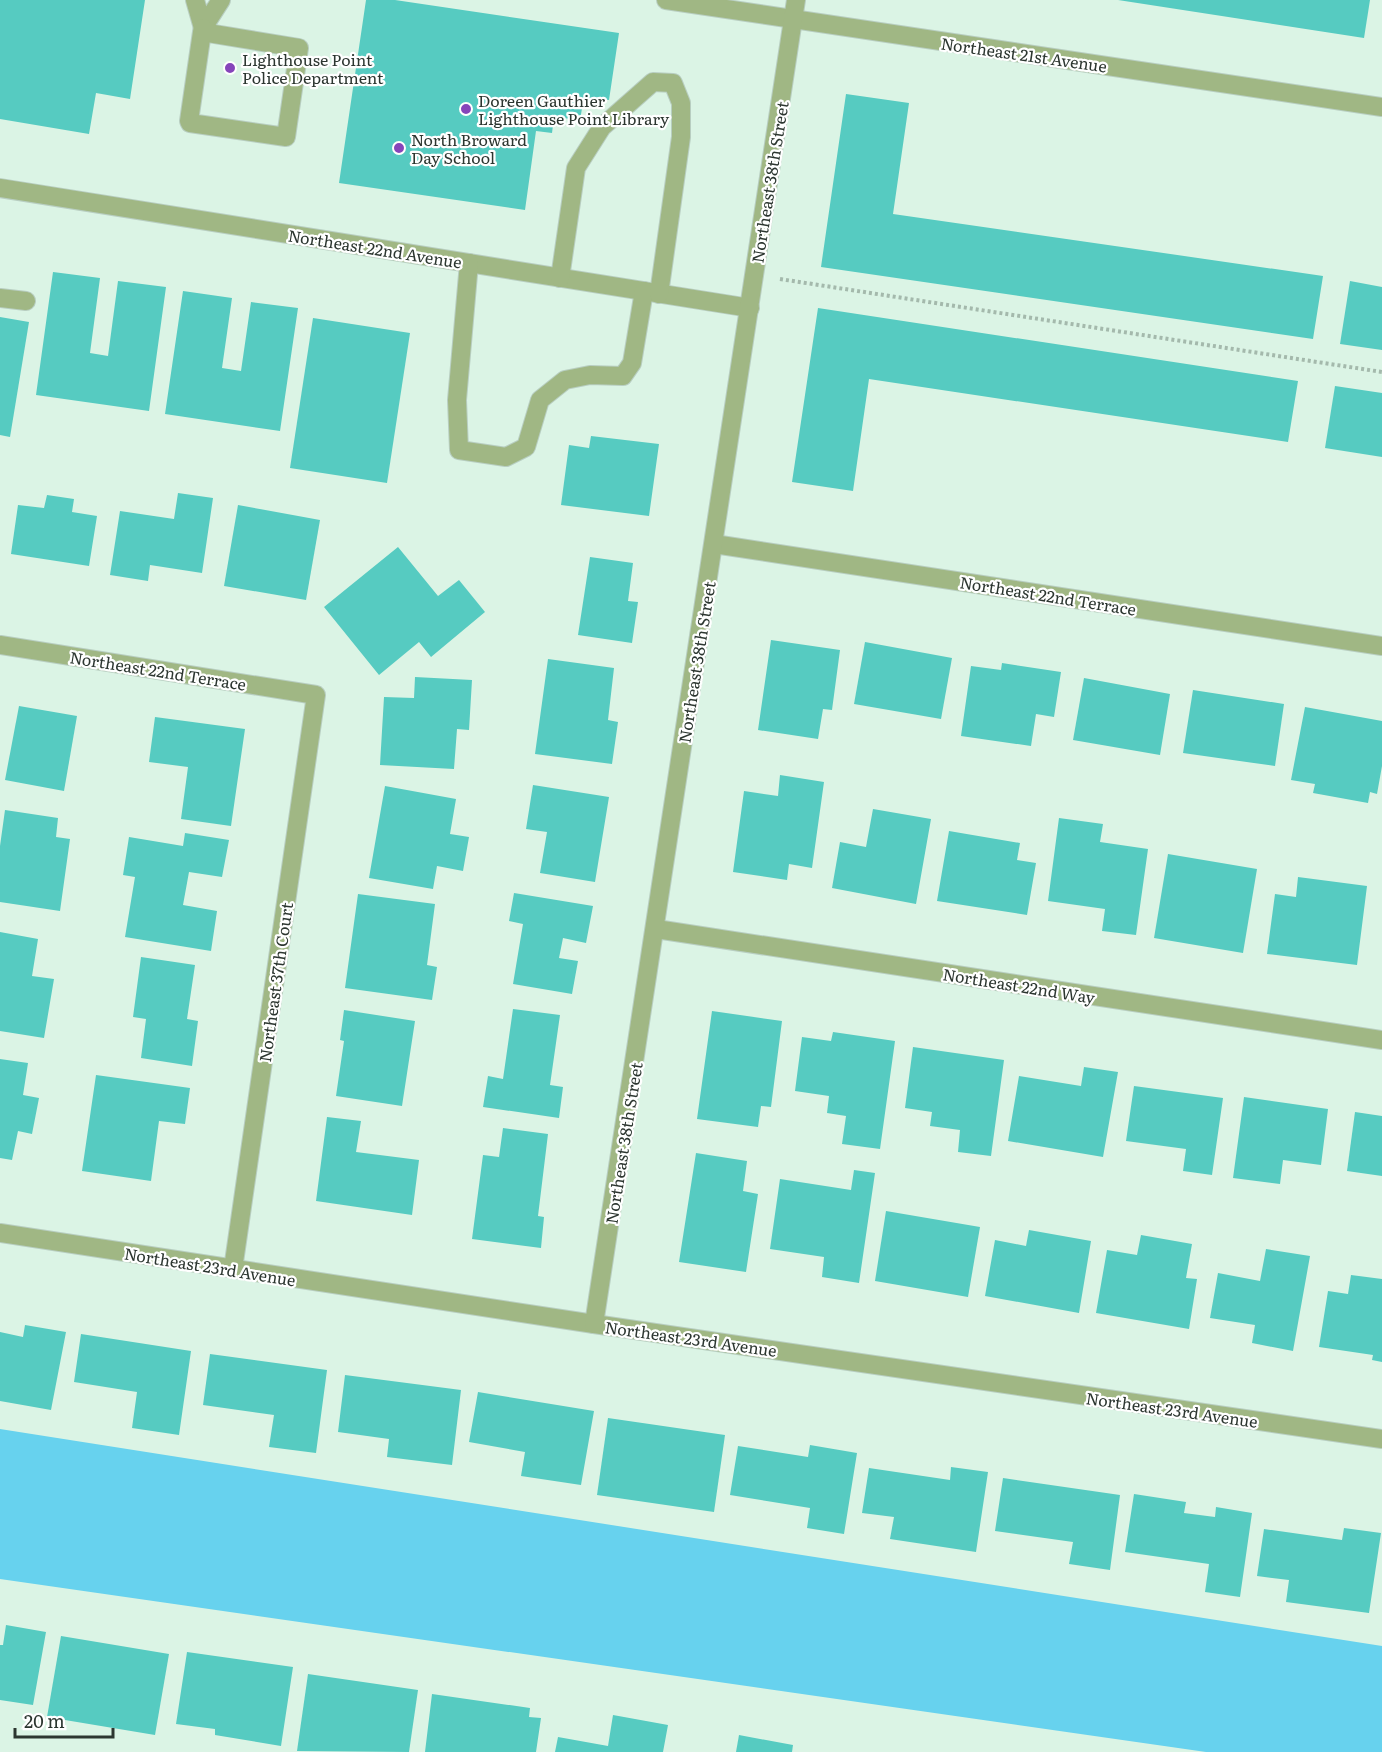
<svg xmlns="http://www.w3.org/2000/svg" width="1382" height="1752" viewBox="0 0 1382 1752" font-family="Literata,serif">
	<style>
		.water { fill: #67d2ee }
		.building { fill: #56cbc1 }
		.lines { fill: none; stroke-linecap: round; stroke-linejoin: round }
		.minor-casing { stroke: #b8cec1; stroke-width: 20 }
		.path { stroke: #a4b9ac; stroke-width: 4; stroke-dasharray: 3 3; stroke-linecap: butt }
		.minor { stroke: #a0b784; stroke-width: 18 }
		.poi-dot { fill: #8645ba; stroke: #fff; stroke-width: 2 }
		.labels { text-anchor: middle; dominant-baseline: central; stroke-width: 4.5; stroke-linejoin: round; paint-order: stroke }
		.street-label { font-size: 16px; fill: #2c3630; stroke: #fff }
		.poi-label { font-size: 16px; fill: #2c3630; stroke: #fff; text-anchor: start }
	</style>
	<rect width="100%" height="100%" fill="#dbf4e5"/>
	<polygon class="water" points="0,1429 1382,1646 1382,1752 1206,1752 0,1579"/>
	<g class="building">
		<polygon points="0,0 145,0 130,99 96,93 89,134 0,119"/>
		<polygon points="366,0 395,0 619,33 609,100 584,97 580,120 554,117 552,133 536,131 525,210 339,183"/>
		<polygon points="1118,0 1370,0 1364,38"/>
		<polygon points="846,94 909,103 893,214 1323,276 1313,339 821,267"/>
		<polygon points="53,272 100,278 90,353 108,356 118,281 166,287 149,411 36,395"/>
		<polygon points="1350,281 1382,287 1382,350 1340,344"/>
		<polygon points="183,291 232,298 222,368 241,371 251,302 298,308 280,431 165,414"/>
		<polygon points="818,308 1298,381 1288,442 869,379 853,491 792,482"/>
		<polygon points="0,317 29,322 10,437 0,435"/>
		<polygon points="313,318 410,333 387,483 290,468"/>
		<polygon points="1335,386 1382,393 1382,457 1325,448"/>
		<polygon points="591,436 659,444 649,516 561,505 569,445 589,448"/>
		<polygon points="178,493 213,498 202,573 150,565 148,581 110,575 120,511 174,519"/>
		<polygon points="47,495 74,499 72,512 97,516 89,566 11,554 18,505 44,508"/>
		<polygon points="238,505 320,520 306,600 224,586"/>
		<polygon points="398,547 438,596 459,580 485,612 431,657 419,642 379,675 324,607"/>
		<polygon points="590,557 633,563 628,601 638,602 632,643 578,635"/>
		<polygon points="771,640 840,650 832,710 823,709 818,739 758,730"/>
		<polygon points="865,642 952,658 941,719 854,704"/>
		<polygon points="548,659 614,668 608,720 618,722 612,764 535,754"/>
		<polygon points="1002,663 1061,672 1054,717 1036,714 1031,746 961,736 971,666 1001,670"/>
		<polygon points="415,677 472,680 469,730 457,729 454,769 380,765 384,697 414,698"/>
		<polygon points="1084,678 1170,694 1160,755 1073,740"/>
		<polygon points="1193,690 1284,704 1275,766 1183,753"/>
		<polygon points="19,706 77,716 64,791 5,780"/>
		<polygon points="1305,707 1382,721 1382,766 1377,794 1370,792 1368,803 1313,793 1315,784 1291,780"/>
		<polygon points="155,717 245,729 231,826 181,819 188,767 149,762"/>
		<polygon points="780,775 824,782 812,868 789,864 787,880 733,872 744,791 778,796"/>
		<polygon points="533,785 609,797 595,882 540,873 547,832 526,829"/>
		<polygon points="385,786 456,799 450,834 469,837 463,871 437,866 433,889 369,878"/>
		<polygon points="873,809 931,819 916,904 832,888 840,842 866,847"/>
		<polygon points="5,810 58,818 56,837 70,839 60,911 0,902 0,846"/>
		<polygon points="1059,818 1103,824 1100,842 1148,849 1136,935 1102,931 1105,909 1048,901"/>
		<polygon points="949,831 1020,843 1017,860 1036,863 1027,915 937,901"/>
		<polygon points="185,833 229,840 222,877 189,872 183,905 217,911 211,951 125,937 135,877 123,875 129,837 183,846"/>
		<polygon points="1168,854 1257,869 1243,953 1154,938"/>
		<polygon points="1298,877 1367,886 1357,965 1267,954 1275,894 1296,897"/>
		<polygon points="514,893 593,906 586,943 563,938 559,958 578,961 572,994 513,984 523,924 509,921"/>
		<polygon points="358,894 435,904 427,965 437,967 432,1000 345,988"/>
		<polygon points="0,932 38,939 32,976 54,979 44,1038 0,1031"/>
		<polygon points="141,957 195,965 187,1019 198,1021 192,1066 141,1058 146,1019 133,1017"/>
		<polygon points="513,1009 560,1015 550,1085 563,1087 559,1118 483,1107 488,1076 503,1079"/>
		<polygon points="344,1010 415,1021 402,1106 336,1096 344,1041 340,1040"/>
		<polygon points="712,1011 782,1021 771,1107 761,1106 758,1127 697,1119"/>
		<polygon points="833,1032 895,1041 880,1149 842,1144 846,1116 827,1113 829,1096 795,1091 802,1037 831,1041"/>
		<polygon points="913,1047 1004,1060 991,1156 958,1152 960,1130 930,1126 932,1112 905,1108"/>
		<polygon points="0,1059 28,1063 23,1095 39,1098 32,1134 18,1131 12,1160 0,1158"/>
		<polygon points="1084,1067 1118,1072 1103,1157 1008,1141 1019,1076 1081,1086"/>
		<polygon points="96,1075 190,1088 185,1124 159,1121 151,1181 82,1171"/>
		<polygon points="1134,1086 1223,1098 1212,1175 1183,1171 1186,1149 1126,1141"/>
		<polygon points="1244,1097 1328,1109 1321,1165 1283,1160 1280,1184 1233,1178"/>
		<polygon points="1355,1112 1382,1116 1382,1176 1347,1171"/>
		<polygon points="327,1117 361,1121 356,1152 419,1160 412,1215 316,1201"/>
		<polygon points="503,1128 548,1134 538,1216 544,1217 541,1248 472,1239 483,1155 499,1157"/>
		<polygon points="696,1153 747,1161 743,1191 758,1194 746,1272 679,1262"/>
		<polygon points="854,1170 875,1173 859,1283 822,1277 824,1257 770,1249 780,1179 851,1190"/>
		<polygon points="886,1211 980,1227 968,1297 875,1281"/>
		<polygon points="1029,1230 1091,1241 1079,1313 985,1296 995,1240 1026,1246"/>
		<polygon points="1141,1235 1192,1244 1186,1278 1197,1279 1189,1329 1096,1313 1107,1250 1137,1255"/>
		<polygon points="1266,1249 1310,1256 1293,1351 1252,1343 1255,1325 1210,1318 1218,1273 1260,1281"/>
		<polygon points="1351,1275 1382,1279 1382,1362 1372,1360 1373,1355 1319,1347 1328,1291 1348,1294"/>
		<polygon points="25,1325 66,1332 51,1410 0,1401 0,1332 23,1337"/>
		<polygon points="81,1334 191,1351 179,1435 132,1428 137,1392 74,1382"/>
		<polygon points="210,1354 327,1370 316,1453 269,1447 274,1415 203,1405"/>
		<polygon points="345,1375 461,1390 452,1465 387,1457 389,1439 338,1432"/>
		<polygon points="478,1392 594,1411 581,1485 521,1476 525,1452 469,1442"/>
		<polygon points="608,1418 725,1435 714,1512 597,1495"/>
		<polygon points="810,1445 857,1453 844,1534 807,1528 810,1508 730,1495 738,1446 808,1457"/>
		<polygon points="951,1467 988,1472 976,1552 890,1539 894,1517 862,1513 869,1468 950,1480"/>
		<polygon points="1003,1478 1120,1495 1110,1570 1069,1564 1073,1542 995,1531"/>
		<polygon points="1134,1494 1186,1502 1184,1513 1215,1517 1216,1507 1252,1513 1240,1597 1205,1592 1209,1564 1125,1552"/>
		<polygon points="1344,1528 1381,1533 1369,1613 1286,1602 1289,1580 1257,1576 1264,1529 1342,1540"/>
		<polygon points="6,1625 46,1632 33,1705 0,1700 0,1645 3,1645"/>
		<polygon points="61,1636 169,1654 155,1735 47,1717"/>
		<polygon points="187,1652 293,1667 281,1746 215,1735 215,1729 176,1724"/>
		<polygon points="308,1674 418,1690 409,1752 297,1751"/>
		<polygon points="432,1694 530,1708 529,1717 541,1718 536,1752 425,1752"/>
		<polygon points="613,1715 668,1725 663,1752 555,1752 558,1737 608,1746"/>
		<polygon points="739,1735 793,1745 792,1752 736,1752"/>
	</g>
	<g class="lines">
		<defs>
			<g id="minor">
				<polyline points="195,0 203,28 221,0"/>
				<polyline points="666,0 1382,107"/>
				<polyline points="202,32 299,48 286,137 190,123 189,121 202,32 203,28"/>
				<polyline points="0,188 750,308"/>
				<polyline points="469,263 457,400 459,450 506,457 526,447 540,400 565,380 590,375 623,376 632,363 644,291"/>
				<polyline points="560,278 576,168 602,127 653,82 673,83 681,103 681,137 659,294"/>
				<polyline points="0,298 26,301"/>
				<polyline points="714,544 1382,646"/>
				<polyline points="0,645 316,695 233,1269"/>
				<polyline points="656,929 1382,1040"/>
				<polyline points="0,1233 594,1324 1382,1439"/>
				<polyline points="594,1324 796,0"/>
			</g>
		</defs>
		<use href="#minor" class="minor-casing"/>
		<polyline class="path" points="780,279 1382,372"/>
		<use href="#minor" class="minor"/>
	</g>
	<g class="poi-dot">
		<circle cx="230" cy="68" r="6"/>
		<circle cx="466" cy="109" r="6"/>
		<circle cx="399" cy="148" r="6"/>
	</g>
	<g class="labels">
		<g class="street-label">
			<text transform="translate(1024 54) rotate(8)">Northeast 21st Avenue</text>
			<text transform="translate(769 182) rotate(-81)">Northeast 38th Street</text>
			<text transform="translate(375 248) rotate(9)">Northeast 22nd Avenue</text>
			<text transform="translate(1048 595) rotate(9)">Northeast 22nd Terrace</text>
			<text transform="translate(696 662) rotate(-81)">Northeast 38th Street</text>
			<text transform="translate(158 670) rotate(9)">Northeast 22nd Terrace</text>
			<text transform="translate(275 982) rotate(-82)">Northeast 37th Court</text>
			<text transform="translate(1019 985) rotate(9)">Northeast 22nd Way</text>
			<text transform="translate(623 1143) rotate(-81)">Northeast 38th Street</text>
			<text transform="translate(210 1266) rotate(9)">Northeast 23rd Avenue</text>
			<text transform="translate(691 1338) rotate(8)">Northeast 23rd Avenue</text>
			<text transform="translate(1172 1409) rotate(8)">Northeast 23rd Avenue</text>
		</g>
		<g class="poi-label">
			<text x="242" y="59">Lighthouse Point<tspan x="242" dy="18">Police Department</tspan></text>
			<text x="478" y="100">Doreen Gauthier<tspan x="478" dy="18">Lighthouse Point Library</tspan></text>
			<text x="411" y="139">North Broward<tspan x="411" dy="18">Day School</tspan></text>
		</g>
	</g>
	<path d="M15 1728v9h98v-9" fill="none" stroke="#2c3630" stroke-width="3"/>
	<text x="24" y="1728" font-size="18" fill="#2c3630" stroke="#ffffff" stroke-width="4.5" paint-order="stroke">20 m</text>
</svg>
